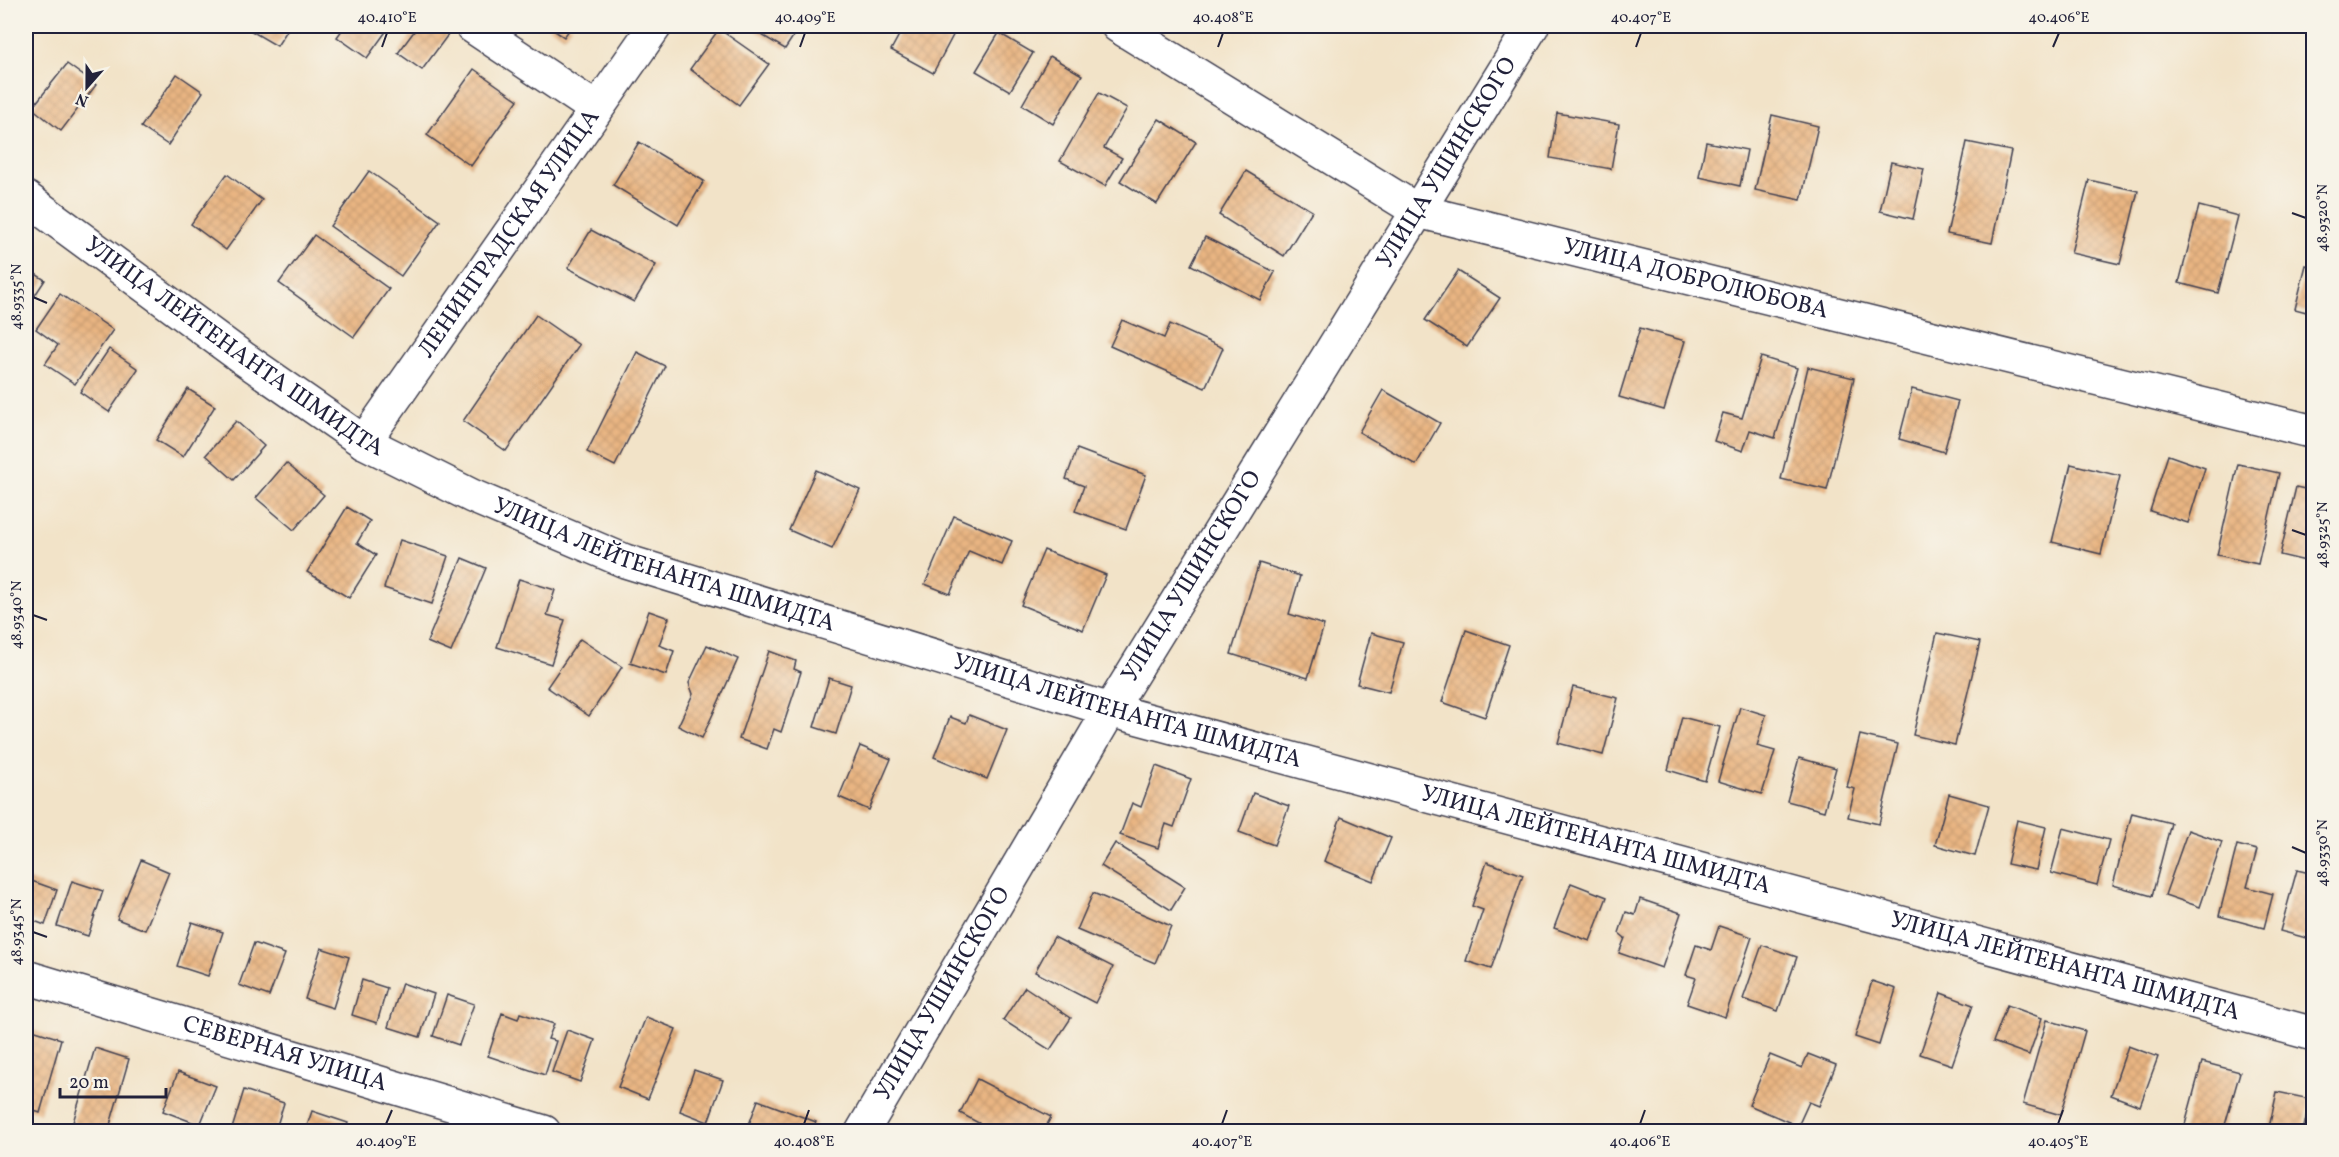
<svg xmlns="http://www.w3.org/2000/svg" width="2339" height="1157" viewBox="0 0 2339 1157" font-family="Vollkorn,serif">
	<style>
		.building { fill: url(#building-cross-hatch) }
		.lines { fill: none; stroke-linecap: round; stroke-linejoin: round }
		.minor-casing { stroke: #413f50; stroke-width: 36 }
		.major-casing { stroke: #413f50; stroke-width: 36 }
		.minor { stroke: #fff; stroke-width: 33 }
		.major { stroke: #fff; stroke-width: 33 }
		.ticks { fill: none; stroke: #22223b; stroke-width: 2 }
		.labels { text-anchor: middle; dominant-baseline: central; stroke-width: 4.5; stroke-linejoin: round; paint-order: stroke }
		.street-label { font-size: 24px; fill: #22223b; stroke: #f7f3e8 }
		.neatline { fill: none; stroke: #22223b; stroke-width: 2 }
		.ticks-label { font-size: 15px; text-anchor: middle; fill: #22223b }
	</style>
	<defs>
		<pattern id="building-cross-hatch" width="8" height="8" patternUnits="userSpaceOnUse" patternTransform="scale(1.5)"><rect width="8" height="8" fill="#e9b582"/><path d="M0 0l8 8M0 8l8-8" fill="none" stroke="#c89b71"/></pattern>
	</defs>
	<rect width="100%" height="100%" fill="#f7f3e8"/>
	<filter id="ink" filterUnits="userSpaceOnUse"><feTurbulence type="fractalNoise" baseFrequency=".0167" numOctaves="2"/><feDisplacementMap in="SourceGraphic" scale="12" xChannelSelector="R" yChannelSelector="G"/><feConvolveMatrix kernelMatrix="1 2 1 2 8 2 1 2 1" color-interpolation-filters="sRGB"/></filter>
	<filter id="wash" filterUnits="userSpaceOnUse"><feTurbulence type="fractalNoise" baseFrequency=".008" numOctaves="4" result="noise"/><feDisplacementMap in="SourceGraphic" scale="24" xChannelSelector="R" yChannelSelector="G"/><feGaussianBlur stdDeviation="1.35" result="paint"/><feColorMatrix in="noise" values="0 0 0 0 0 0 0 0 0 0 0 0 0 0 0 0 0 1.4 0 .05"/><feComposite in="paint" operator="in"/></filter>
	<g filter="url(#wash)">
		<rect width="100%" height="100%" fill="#f2e3c8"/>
		<g id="blocks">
			<g class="building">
				<polygon points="243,26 290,26 277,46"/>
				<polygon points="345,26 390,26 367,58 337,37"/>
				<polygon points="418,26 440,26 450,32 422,70 398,53"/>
				<polygon points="547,26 572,26 564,37"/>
				<polygon points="747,26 800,26 785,49"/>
				<polygon points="904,26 958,26 933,73 891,50"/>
				<polygon points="719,29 769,64 739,105 690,69"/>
				<polygon points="999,33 1033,53 1010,91 976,71"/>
				<polygon points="1050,56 1082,75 1053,124 1022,105"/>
				<polygon points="67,64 96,85 61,131 32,108"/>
				<polygon points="474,69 518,100 471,166 427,135"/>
				<polygon points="177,74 203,92 168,145 141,127"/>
				<polygon points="1099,93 1127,108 1104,148 1122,158 1105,186 1060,161"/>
				<polygon points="1557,113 1619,124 1611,169 1550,158"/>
				<polygon points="1772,115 1818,126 1801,200 1755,190"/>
				<polygon points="1159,119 1196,142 1157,204 1120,181"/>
				<polygon points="639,142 704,181 678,225 613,185"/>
				<polygon points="1706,142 1747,150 1740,186 1699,177"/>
				<polygon points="1967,142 2011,151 1992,243 1947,234"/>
				<polygon points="1891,162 1924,169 1913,219 1880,211"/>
				<polygon points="369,171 440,221 401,276 330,226"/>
				<polygon points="1246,171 1312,211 1284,256 1219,215"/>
				<polygon points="227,174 262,200 226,250 191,224"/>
				<polygon points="2089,180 2138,191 2120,264 2071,253"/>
				<polygon points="2199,206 2238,216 2218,293 2179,283"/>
				<polygon points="591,230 656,265 634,302 568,268"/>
				<polygon points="314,235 389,289 354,337 279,283"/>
				<polygon points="1205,237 1275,272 1260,300 1191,265"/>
				<polygon points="2306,265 2314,267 2314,314 2295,309"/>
				<polygon points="26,268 45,280 26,309"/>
				<polygon points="1458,271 1500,298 1467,347 1425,320"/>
				<polygon points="60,294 113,330 75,384 45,364 58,345 36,329"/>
				<polygon points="536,315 579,345 506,451 463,421"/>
				<polygon points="1122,320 1164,338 1170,324 1223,348 1205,388 1110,346"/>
				<polygon points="1640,328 1685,341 1664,410 1619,397"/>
				<polygon points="109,349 138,369 109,412 80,392"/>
				<polygon points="637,352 665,366 615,466 587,452"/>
				<polygon points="1761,357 1797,368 1775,438 1750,430 1743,451 1714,441 1723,413 1742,418"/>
				<polygon points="1808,367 1854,378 1827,490 1781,479"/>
				<polygon points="188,389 215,406 183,457 156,440"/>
				<polygon points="1912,389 1958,401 1944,452 1899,439"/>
				<polygon points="1383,390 1440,423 1416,465 1359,432"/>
				<polygon points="236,421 264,446 234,480 206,455"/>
				<polygon points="1077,449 1146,475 1126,529 1075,511 1084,486 1066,479"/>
				<polygon points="2168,455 2205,468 2188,523 2150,511"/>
				<polygon points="286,463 324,495 294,530 256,498"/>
				<polygon points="2071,464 2120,476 2101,554 2052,542"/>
				<polygon points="2238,464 2279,473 2258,564 2217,555"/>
				<polygon points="816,470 860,490 832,549 789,530"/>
				<polygon points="2296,487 2314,491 2314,563 2280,555"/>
				<polygon points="347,507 370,521 357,543 376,555 349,598 307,572"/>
				<polygon points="954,516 1012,541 1002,565 969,551 950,594 925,584"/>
				<polygon points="400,540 448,556 432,604 384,588"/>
				<polygon points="1044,550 1106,575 1083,630 1021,605"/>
				<polygon points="462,558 486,568 451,652 427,642"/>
				<polygon points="1259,563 1300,576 1289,614 1324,625 1308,678 1231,654"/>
				<polygon points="519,579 555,590 547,615 565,620 551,664 497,647"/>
				<polygon points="649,611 669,618 659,645 674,651 666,675 630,663"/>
				<polygon points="1466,630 1509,645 1485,717 1442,702"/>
				<polygon points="1371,633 1403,642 1389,692 1357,684"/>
				<polygon points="1937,633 1980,642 1955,745 1913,735"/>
				<polygon points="580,639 622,667 589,716 547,687"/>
				<polygon points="707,645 738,659 702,738 678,726 693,694 689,683"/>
				<polygon points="769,651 796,661 794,669 801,672 781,732 774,729 767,749 739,739"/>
				<polygon points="829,678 851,685 836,734 814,727"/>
				<polygon points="1573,687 1618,698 1603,755 1558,743"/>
				<polygon points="1740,707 1766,715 1757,746 1775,751 1762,794 1718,781"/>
				<polygon points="969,715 1007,730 987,779 934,757 950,717 966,723"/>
				<polygon points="1682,717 1720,727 1705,781 1668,770"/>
				<polygon points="1860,735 1898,744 1879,824 1848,817 1855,789 1847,787"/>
				<polygon points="860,746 891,759 869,810 839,797"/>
				<polygon points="1799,758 1836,768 1824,811 1787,801"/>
				<polygon points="1156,766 1191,779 1174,827 1166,824 1158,848 1120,835 1132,803 1141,807"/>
				<polygon points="1253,793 1289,806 1274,845 1239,832"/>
				<polygon points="1949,794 1989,805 1975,856 1935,845"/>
				<polygon points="2132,813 2171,823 2152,896 2113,885"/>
				<polygon points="1341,817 1391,838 1373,881 1324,861"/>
				<polygon points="2017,820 2046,827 2036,870 2007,864"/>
				<polygon points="2063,828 2109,840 2097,885 2051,873"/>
				<polygon points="2188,830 2222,842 2200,907 2165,895"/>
				<polygon points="1115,843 1185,887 1171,910 1101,866"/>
				<polygon points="2237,845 2257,850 2247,887 2273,894 2264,928 2219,916"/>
				<polygon points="141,860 169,872 145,930 117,919"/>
				<polygon points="1487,862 1523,875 1491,969 1466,961 1483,910 1472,906"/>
				<polygon points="2297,870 2314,874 2314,940 2280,931"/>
				<polygon points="26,879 57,890 45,925 26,918"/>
				<polygon points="72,881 103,891 88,936 57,926"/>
				<polygon points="1571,883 1607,897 1590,941 1554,928"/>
				<polygon points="1093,893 1171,926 1155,963 1077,930"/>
				<polygon points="1640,899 1681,913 1662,968 1619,953 1625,938 1619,933 1626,912 1635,915"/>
				<polygon points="192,922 223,932 208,976 177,966"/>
				<polygon points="1719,926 1752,937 1725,1017 1687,1004 1696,978 1686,975 1696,945 1711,950"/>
				<polygon points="1054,937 1113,967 1095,1003 1035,972"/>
				<polygon points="254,943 285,954 269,996 239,985"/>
				<polygon points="1762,945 1797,957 1778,1011 1743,999"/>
				<polygon points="321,948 349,957 333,1008 305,999"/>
				<polygon points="362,980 387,988 377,1023 352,1015"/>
				<polygon points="1872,981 1896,989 1879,1045 1855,1037"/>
				<polygon points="402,983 434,994 420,1037 388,1027"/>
				<polygon points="1025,987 1071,1018 1050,1050 1003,1020"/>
				<polygon points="1941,993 1973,1005 1952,1065 1920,1054"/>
				<polygon points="447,995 474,1004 459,1045 433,1036"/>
				<polygon points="2007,1005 2042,1018 2029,1055 1993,1042"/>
				<polygon points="502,1013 518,1019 520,1013 554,1024 548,1039 556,1041 545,1075 488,1056"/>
				<polygon points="646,1017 676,1029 648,1099 618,1087"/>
				<polygon points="2047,1020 2085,1031 2061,1115 2023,1104"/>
				<polygon points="26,1028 61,1039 40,1113 26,1108"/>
				<polygon points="567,1030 595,1040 580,1082 552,1072"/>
				<polygon points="2128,1046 2158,1057 2140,1106 2111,1095"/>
				<polygon points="95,1048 129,1059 108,1132 77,1132 71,1129"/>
				<polygon points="1808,1054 1836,1065 1819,1106 1809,1102 1798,1126 1749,1105 1770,1055 1802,1068"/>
				<polygon points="2202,1062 2240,1072 2223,1132 2183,1132"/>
				<polygon points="694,1070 723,1080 708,1122 680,1111"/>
				<polygon points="178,1072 216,1086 200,1125 163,1111"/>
				<polygon points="977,1079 1051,1117 1043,1132 995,1132 960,1113"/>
				<polygon points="244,1090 284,1103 275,1132 231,1132"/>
				<polygon points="2277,1092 2310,1099 2303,1132 2268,1132"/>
				<polygon points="758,1100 816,1122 812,1132 752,1132 747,1130"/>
				<polygon points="312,1111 348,1123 345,1132 305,1132"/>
			</g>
		</g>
	</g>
	<g filter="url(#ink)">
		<use href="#blocks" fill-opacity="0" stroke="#413f50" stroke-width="1.5"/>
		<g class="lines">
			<defs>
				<g id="minor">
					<polyline points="472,26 596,109"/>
					<path id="s1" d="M1118 26 1418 211 2314 432"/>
					<path id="s2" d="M364 442 655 26"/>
					<path id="s3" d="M26 977 544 1132"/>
					<path id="s4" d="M862 1132 1110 710 1532 26"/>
				</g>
				<g id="major">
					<path id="s5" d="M26 198 243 358 364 442 472 496 625 561 1110 710 2314 1034"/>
				</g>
			</defs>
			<use href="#minor" class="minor-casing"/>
			<use href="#major" class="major-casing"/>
			<use href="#minor" class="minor"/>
			<use href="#major" class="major"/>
		</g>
	</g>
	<path class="ticks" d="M382 47 387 33M800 47 805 33M1218 47 1223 33M1636 47 1641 33M2053 47 2059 33M2292 213 2306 218M33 297 47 303M2292 530 2306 535M33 615 47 620M2292 847 2306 853M33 932 47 937M386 1124 392 1110M804 1124 809 1110M1222 1124 1227 1110M1640 1124 1645 1110M2058 1124 2063 1110"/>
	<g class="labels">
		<g class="street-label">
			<text stroke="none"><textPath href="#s4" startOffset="1132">УЛИЦА УШИНСКОГО</textPath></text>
			<text stroke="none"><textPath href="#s2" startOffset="254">ЛЕНИНГРАДСКАЯ УЛИЦА</textPath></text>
			<text stroke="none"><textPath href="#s1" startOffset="638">УЛИЦА ДОБРОЛЮБОВА</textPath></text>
			<text stroke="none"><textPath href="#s5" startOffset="256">УЛИЦА ЛЕЙТЕНАНТА ШМИДТА</textPath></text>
			<text stroke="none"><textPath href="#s5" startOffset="742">УЛИЦА ЛЕЙТЕНАНТА ШМИДТА</textPath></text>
			<text stroke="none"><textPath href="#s4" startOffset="646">УЛИЦА УШИНСКОГО</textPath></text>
			<text stroke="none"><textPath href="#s5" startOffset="1228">УЛИЦА ЛЕЙТЕНАНТА ШМИДТА</textPath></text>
			<text stroke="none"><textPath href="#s5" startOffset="1714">УЛИЦА ЛЕЙТЕНАНТА ШМИДТА</textPath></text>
			<text stroke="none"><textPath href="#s5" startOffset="2200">УЛИЦА ЛЕЙТЕНАНТА ШМИДТА</textPath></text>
			<text stroke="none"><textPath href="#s4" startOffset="160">УЛИЦА УШИНСКОГО</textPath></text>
			<text stroke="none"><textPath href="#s3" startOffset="270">СЕВЕРНАЯ УЛИЦА</textPath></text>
		</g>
	</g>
	<rect width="2339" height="1157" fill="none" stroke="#f7f3e8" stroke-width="66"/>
	<g transform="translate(87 87) rotate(201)" stroke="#f7f3e8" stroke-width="4.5" paint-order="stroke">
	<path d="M0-4.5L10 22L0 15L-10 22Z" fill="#22223b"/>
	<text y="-9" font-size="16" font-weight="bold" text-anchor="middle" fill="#22223b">N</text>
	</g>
	<path d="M60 1088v9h106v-9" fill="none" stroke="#22223b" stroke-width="3"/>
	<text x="69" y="1088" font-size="18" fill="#22223b" stroke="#f7f3e8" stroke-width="4.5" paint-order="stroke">20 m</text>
	<rect x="33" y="33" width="2273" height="1091" class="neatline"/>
	<g class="ticks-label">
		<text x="387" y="22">40.410°E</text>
		<text x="805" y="22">40.409°E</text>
		<text x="1223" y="22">40.408°E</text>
		<text x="1641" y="22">40.407°E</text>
		<text x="2059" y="22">40.406°E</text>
		<text transform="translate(2322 218) rotate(-90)" y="5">48.9320°N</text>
		<text transform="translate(16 297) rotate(-90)" y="5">48.9335°N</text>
		<text transform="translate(2322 535) rotate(-90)" y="5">48.9325°N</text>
		<text transform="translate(16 615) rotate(-90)" y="5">48.9340°N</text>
		<text transform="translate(2322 853) rotate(-90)" y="5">48.9330°N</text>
		<text transform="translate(16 932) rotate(-90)" y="5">48.9345°N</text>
		<text x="386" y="1146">40.409°E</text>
		<text x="804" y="1146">40.408°E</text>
		<text x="1222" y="1146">40.407°E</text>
		<text x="1640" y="1146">40.406°E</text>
		<text x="2058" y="1146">40.405°E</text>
	</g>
</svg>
